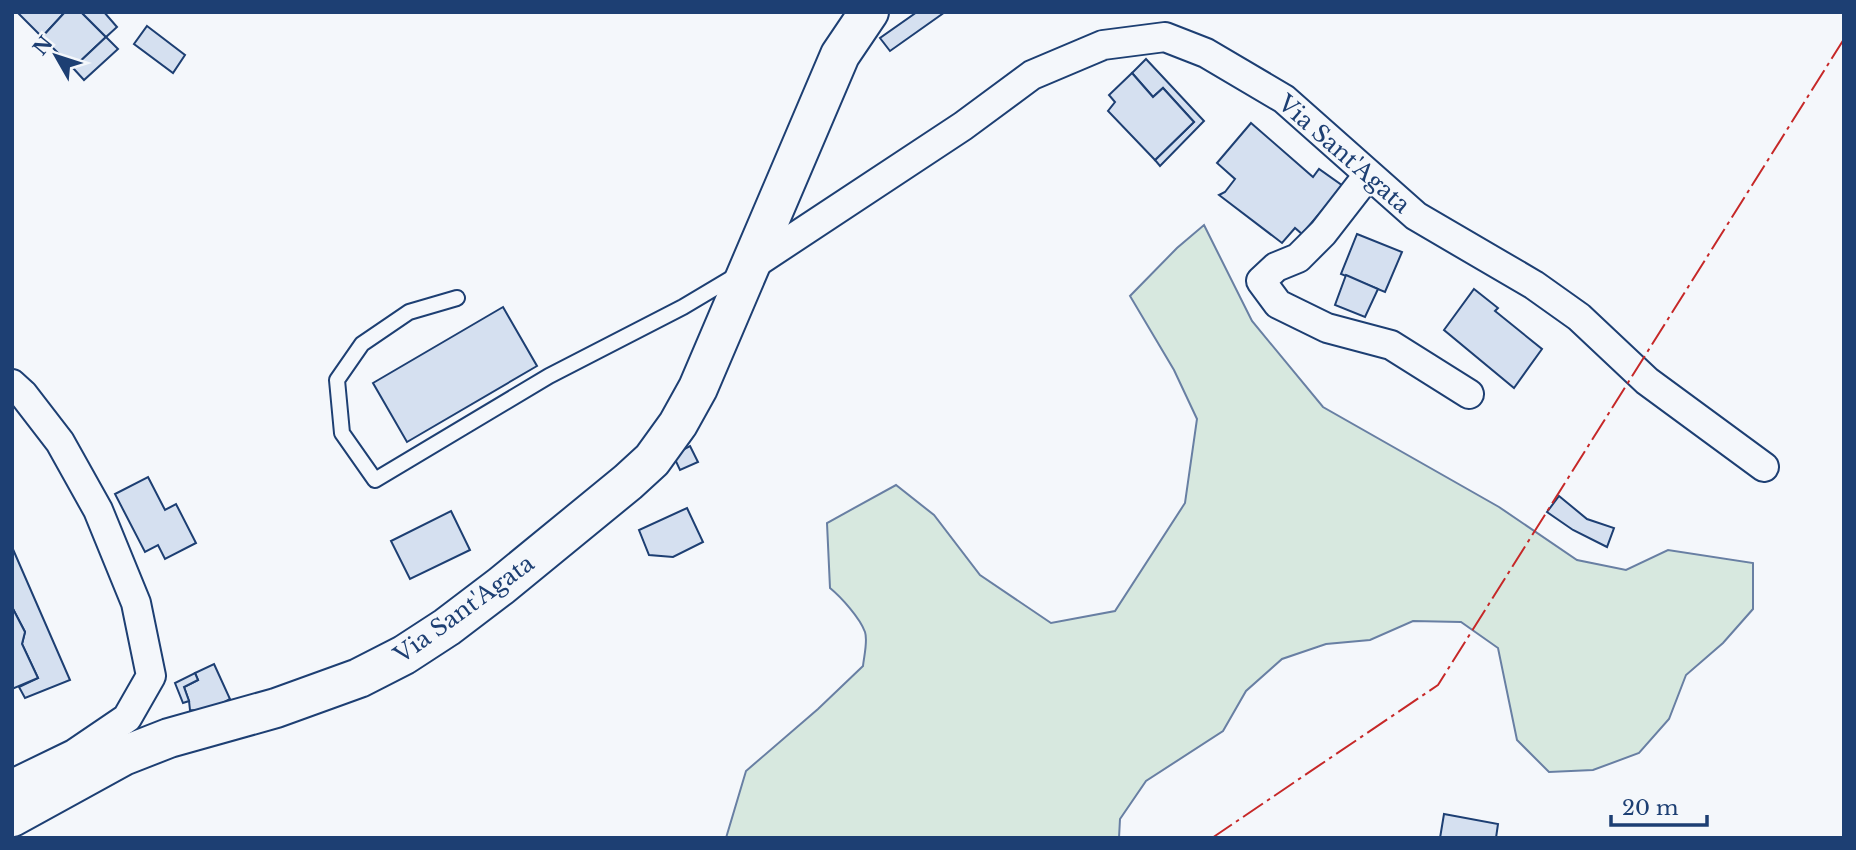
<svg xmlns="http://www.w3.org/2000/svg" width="1856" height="850" viewBox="0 0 1856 850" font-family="'Libre Baskerville',serif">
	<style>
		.green { fill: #d7e8df; stroke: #687fa3; stroke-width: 2 }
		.building { fill: #d5e0f0; stroke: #1d3f73; stroke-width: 2 }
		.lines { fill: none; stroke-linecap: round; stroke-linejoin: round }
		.lane-casing { stroke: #1d3f73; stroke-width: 18 }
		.street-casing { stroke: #1d3f73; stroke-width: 32 }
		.secondary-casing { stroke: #1d3f73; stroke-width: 42 }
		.lane { stroke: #f4f7fb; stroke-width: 14 }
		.street { stroke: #f4f7fb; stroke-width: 28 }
		.secondary { stroke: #f4f7fb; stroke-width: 38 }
		.power { stroke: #c62828; stroke-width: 2; stroke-dasharray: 24 5 3.5 5; stroke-linecap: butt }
		.labels { text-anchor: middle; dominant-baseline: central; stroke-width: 5; stroke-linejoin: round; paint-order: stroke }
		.street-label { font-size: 23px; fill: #1d3f73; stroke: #f4f7fb }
	</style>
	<rect width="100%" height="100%" fill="#f4f7fb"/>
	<path class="green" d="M1204 225 1252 321 1323 407 1499 507 1577 560 1626 570 1668 550 1753 563V609L1723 643 1686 675 1669 719 1639 753 1593 770 1549 772 1517 740 1498 648 1461 622 1413 621 1370 640 1326 644 1282 659 1246 691 1223 731 1146 781 1120 819 1119 838H726L746 771 818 709 863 666C864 656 868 641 865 632 860 618 841 597 830 588L827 523 896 485 934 515 980 575 1051 623 1115 611 1185 503 1197 419 1174 370 1130 296 1177 248Z"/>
	<g class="building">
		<polygon points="17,12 65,12 42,37"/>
		<polygon points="65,12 81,12 106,37 73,68 42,37"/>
		<polygon points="81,12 104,12 117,27 106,37"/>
		<polygon points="917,12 945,12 890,51 880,38"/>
		<polygon points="147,26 185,55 173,73 134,44"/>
		<polygon points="106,37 118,49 84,80 73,68"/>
		<polygon points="1146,59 1204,121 1160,166 1155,160 1194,122 1163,88 1153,97 1132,73"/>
		<polygon points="1132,73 1153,97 1163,88 1194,122 1155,160 1108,111 1115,102 1109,95"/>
		<polygon points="1251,123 1313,177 1319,169 1343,186 1302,234 1295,228 1282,243 1219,195 1225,192 1235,179 1217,163"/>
		<polygon points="1357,234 1402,252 1385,292 1341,274"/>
		<polygon points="1346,275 1378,289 1365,317 1335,305"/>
		<polygon points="1474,289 1498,308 1495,311 1542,349 1514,388 1444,330"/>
		<polygon points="503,307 537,366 407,442 373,383"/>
		<polygon points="690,446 698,462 680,470 673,455"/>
		<polygon points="148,477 165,510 176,504 196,543 165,559 158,545 145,552 115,494"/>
		<polygon points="1559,496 1587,519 1614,528 1607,547 1573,530 1547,512"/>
		<polygon points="687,508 703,542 673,557 649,555 639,530"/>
		<polygon points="451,511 470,550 410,579 391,541"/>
		<polygon points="12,547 70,680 25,698 19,687 38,678 22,644 25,632 12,607"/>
		<polygon points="12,607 25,632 22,644 38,678 12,689"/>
		<polygon points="214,664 230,699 208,711 190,710 189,701 184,687 198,680 195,673"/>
		<polygon points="195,673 198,680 184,687 189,701 183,703 175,683"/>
		<polygon points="1444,814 1498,824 1496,838 1440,838"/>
	</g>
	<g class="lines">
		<defs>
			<polyline id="lane" points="457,298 409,312 362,344 337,380 342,433 375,480 549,376 683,307 735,276"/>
			<g id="street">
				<polyline points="1368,175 1323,233 1298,258 1276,267 1261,281 1278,304 1327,328 1391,345 1469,394"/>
				<polyline points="751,266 963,126 1032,75 1103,45 1165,37 1206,53 1284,99 1416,216 1534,285 1579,317 1647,381 1764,467"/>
				<polyline points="12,384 23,394 60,442 98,510 136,603 151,676 127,718 74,754 12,784"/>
			</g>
			<polyline id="secondary" points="12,817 123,756 169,738 276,708 359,678 404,655 447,627 501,586 628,482 652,460 678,424 698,388 840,55 869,12"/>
		</defs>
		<use href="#lane" class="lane-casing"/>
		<use href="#street" class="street-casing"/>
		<use href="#secondary" class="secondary-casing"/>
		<use href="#lane" class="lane"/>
		<use href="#street" class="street"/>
		<use href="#secondary" class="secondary"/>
		<polyline class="power" points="1212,838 1438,685 1844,39"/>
	</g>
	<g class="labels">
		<g class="street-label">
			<text transform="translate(1344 154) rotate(41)">Via Sant'Agata</text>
			<text transform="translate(464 609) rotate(-36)">Via Sant'Agata</text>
		</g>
	</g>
	<rect width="1856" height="850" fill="none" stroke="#1d3f73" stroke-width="28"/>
	<g transform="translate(56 56) rotate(309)" stroke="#f4f7fb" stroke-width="5" paint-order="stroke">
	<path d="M0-5L12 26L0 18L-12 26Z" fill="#1d3f73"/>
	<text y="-10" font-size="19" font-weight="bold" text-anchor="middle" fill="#1d3f73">N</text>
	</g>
	<path d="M1611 815v10h96v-10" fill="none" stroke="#1d3f73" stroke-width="3.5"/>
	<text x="1622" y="815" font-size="21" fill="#1d3f73" stroke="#f4f7fb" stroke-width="5" paint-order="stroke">20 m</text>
</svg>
